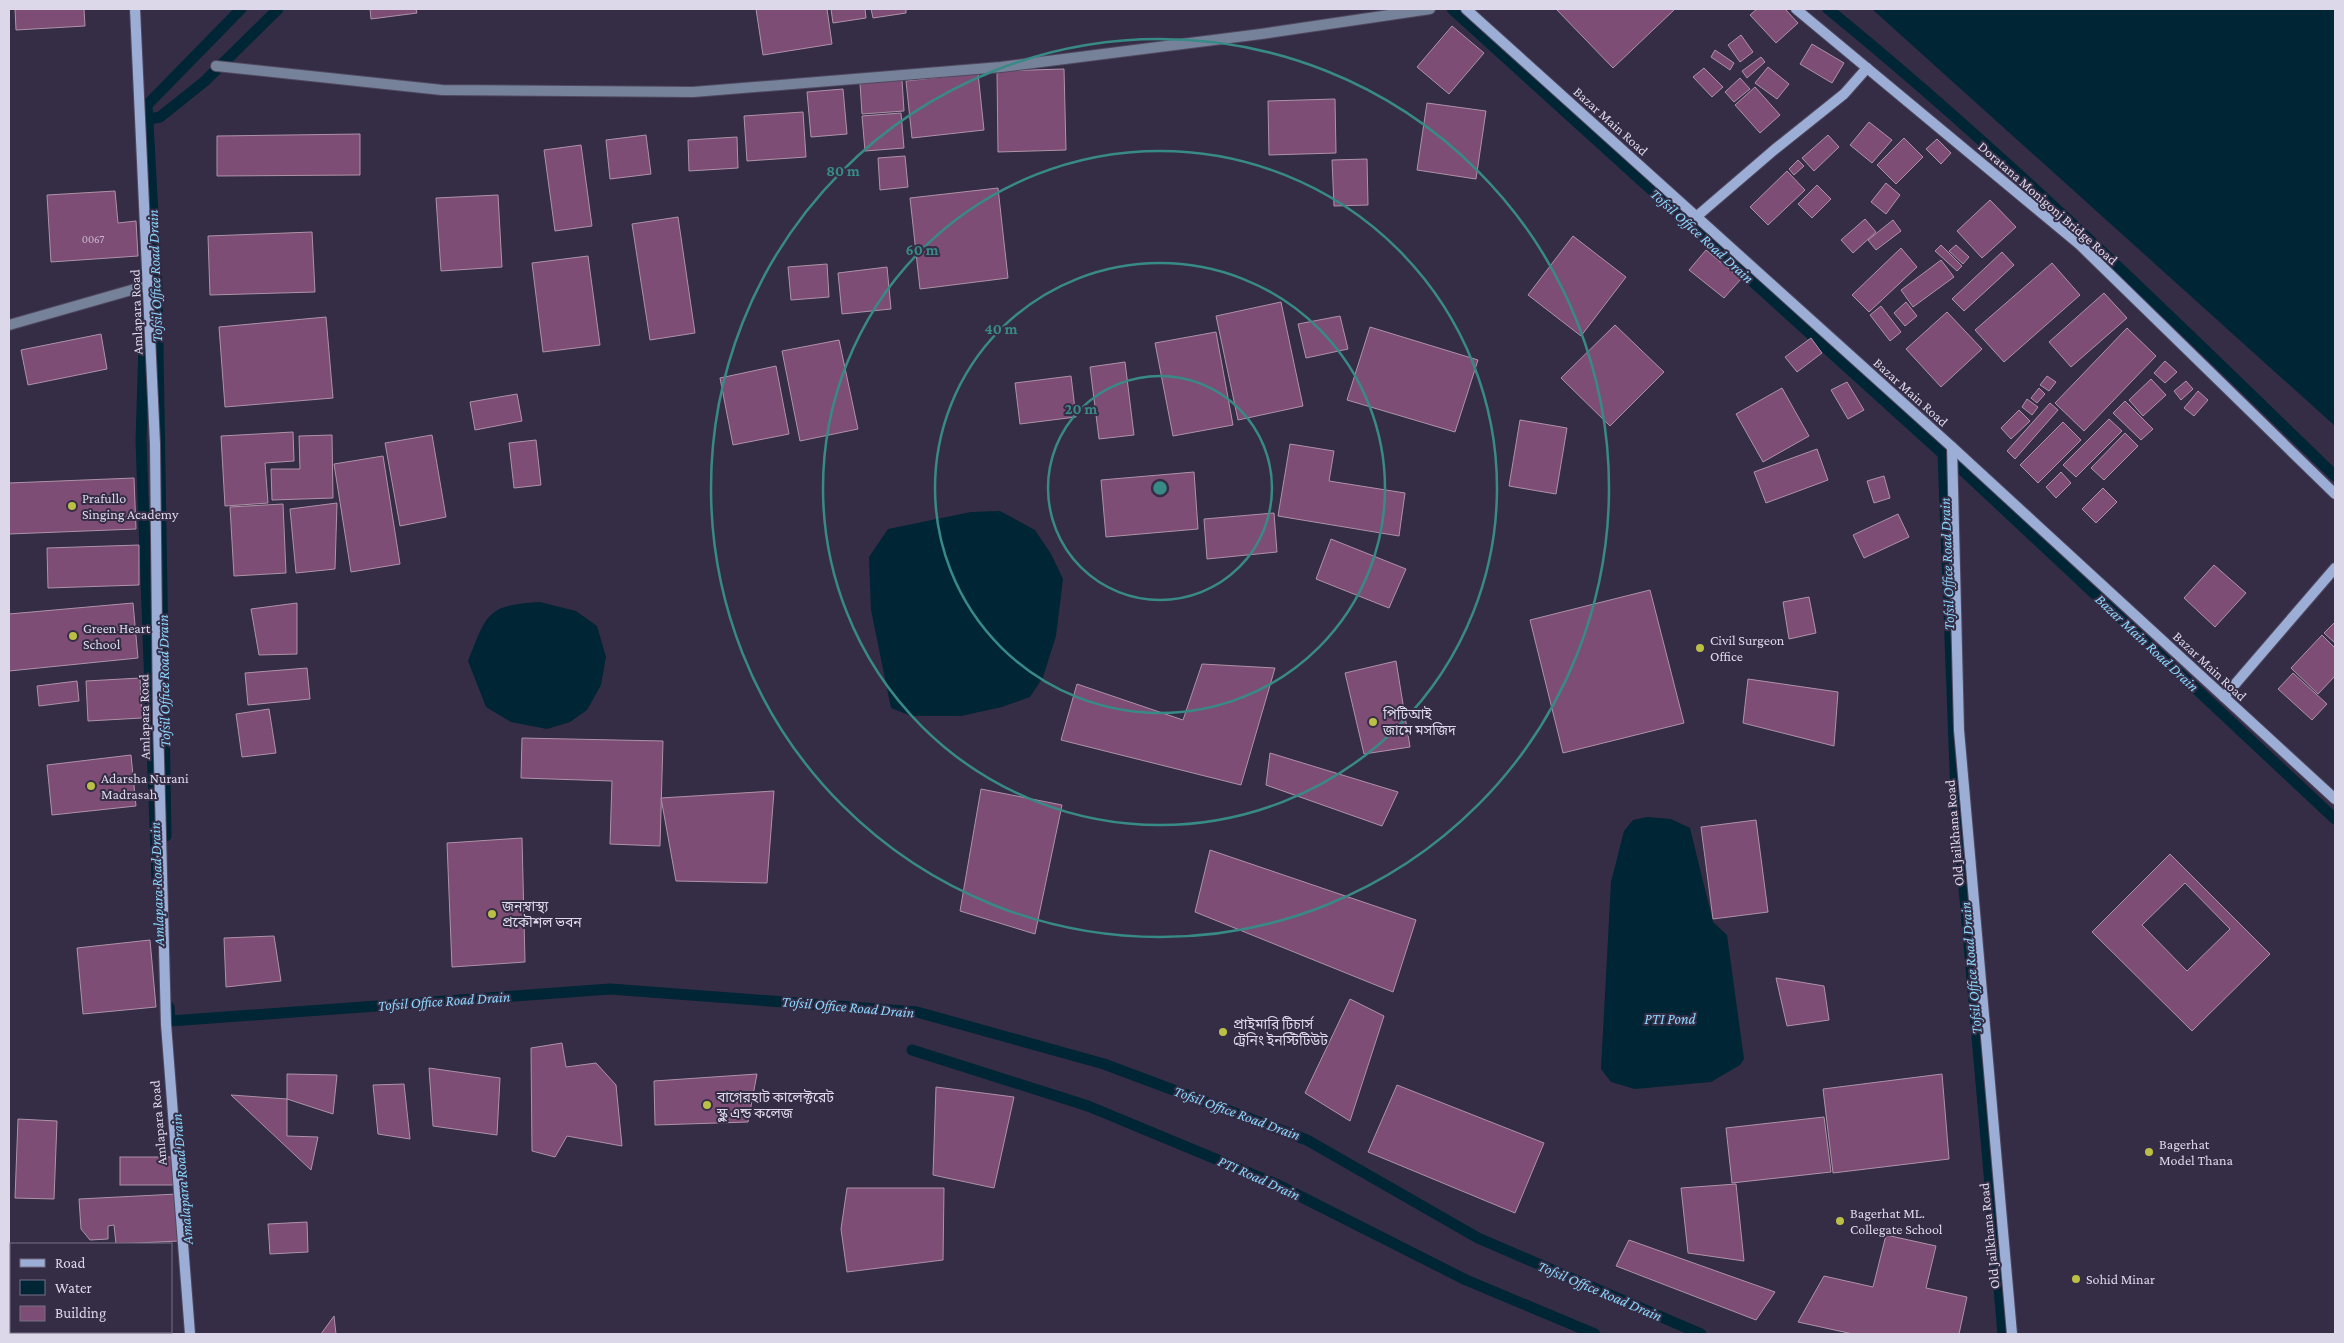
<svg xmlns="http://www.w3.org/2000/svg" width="2344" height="1343" viewBox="0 0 2344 1343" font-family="'Crimson Pro','Noto Sans Bengali',serif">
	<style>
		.water { fill: #002535 }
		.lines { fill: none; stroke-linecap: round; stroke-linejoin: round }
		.stream { stroke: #002535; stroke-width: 11 }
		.building { fill: #7e4d75; stroke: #ae92a8; fill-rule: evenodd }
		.street-casing { stroke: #504860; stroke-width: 12 }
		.secondary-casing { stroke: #504860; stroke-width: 12 }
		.street { stroke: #76829a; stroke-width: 10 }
		.secondary { stroke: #9caed5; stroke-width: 10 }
		.ring { fill: none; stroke: #388a87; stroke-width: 2.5 }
		.poi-dot { fill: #bbc045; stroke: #352d46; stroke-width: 2 }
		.labels { text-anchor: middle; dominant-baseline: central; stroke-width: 4; stroke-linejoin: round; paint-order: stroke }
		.number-label { font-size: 11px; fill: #c5b5cc }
		.street-label { font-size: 14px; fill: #ddd8e9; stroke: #352d46 }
		.poi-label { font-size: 14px; fill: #ddd8e9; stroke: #352d46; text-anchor: start }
		.water-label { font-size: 15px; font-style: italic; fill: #8ad7fe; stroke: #352d46 }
		.centre { fill: #388a87; stroke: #352d46; stroke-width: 2.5 }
		.ring-label { font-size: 15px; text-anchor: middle; font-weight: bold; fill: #388a87; stroke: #352d46; stroke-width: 4; stroke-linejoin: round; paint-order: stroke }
	</style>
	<rect width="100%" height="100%" fill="#352d46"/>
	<g class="water">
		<polygon points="1872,9 2335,9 2335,426"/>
		<polygon points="1000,511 1035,530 1051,554 1063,579 1056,636 1043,677 1030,697 1002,707 961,716 911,716 891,708 871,610 869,557 888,529 971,512"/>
		<path d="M540 602 576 611 597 626 606 657 601 685 587 710 570 722 547 729 511 722 486 707 468 661C487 614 486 605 540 602Z"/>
		<polygon points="1647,817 1671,819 1690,828 1713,922 1727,935 1744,1059 1740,1065 1711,1082 1635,1089 1611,1082 1601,1069 1611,882 1624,831 1633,820"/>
	</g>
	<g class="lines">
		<g class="stream">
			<polyline points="1452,9 1943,454 1956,796 2003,1334"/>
			<path d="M1828 9C2006 154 2170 316 2335 476"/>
			<polyline points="142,125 150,119 160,117 205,81 278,9"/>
			<polyline points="145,312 141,441 157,881"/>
			<polyline points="1958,466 2335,819"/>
			<polyline points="166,836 157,286 147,105 241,9"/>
			<polyline points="169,1007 170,1021 610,989 917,1012 1104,1064 1307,1140 1478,1238 1701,1334"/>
			<polyline points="912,1050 1088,1106 1276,1184 1466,1280 1595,1334"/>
		</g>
	</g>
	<g class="building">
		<polygon points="15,9 84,9 85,26 16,30"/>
		<polygon points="370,9 416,9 417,13 371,19"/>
		<polygon points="756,9 827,9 832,44 763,55"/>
		<polygon points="831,9 865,9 866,18 833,23"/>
		<polygon points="871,9 906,9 906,13 873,18"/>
		<polygon points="1556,9 1675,9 1613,68"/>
		<polygon points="1757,9 1785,9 1798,23 1776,43 1750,15"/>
		<polygon points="1452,26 1484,53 1449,94 1417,67"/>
		<polygon points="1741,35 1753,52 1740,62 1728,45"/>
		<polygon points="1812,44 1844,63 1832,83 1800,64"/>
		<polygon points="1715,50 1734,63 1730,70 1711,57"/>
		<polygon points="1761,57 1765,62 1747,78 1742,71"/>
		<polygon points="1768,67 1789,84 1777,99 1755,83"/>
		<polygon points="1704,68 1723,87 1712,97 1693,77"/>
		<polygon points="1064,69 1066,150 998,152 997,71"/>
		<polygon points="978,73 984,130 912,138 906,81"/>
		<polygon points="1740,78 1750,89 1734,102 1725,92"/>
		<polygon points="902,80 904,111 862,114 860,83"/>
		<polygon points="1755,87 1780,115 1760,133 1735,105"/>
		<polygon points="843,89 847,134 811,137 807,92"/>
		<polygon points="1335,99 1336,153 1269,155 1268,101"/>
		<polygon points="1427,103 1486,111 1476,179 1417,170"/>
		<polygon points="803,112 806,157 747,161 744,116"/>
		<polygon points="901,113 904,148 865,151 862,116"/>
		<polygon points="1869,122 1892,140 1872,163 1850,145"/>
		<polygon points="360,134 360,175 217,176 217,136"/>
		<polygon points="646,135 651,174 610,179 606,140"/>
		<polygon points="1828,135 1839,147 1814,171 1802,158"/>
		<polygon points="737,137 738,168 689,171 688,140"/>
		<polygon points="1904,138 1923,157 1896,184 1877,165"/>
		<polygon points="1937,139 1951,153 1941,164 1926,149"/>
		<polygon points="581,145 592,226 555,231 544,150"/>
		<polygon points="905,156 908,187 880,190 878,158"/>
		<polygon points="1367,159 1368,205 1334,206 1332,160"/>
		<polygon points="1798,160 1804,166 1794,175 1789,169"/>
		<polygon points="1787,171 1805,190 1768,225 1750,207"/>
		<polygon points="1886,183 1900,195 1886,214 1871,202"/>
		<polygon points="1817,185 1831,199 1812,218 1798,204"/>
		<polygon points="998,188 1008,278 920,289 910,198"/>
		<polygon points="115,191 118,223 136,221 138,256 51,262 47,195"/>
		<polygon points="498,195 502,267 441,271 436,198"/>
		<polygon points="1990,200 2016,227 1982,258 1957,231"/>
		<polygon points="678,217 695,333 650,340 632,224"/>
		<polygon points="1865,219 1876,232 1853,253 1841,240"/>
		<polygon points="1893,220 1901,231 1876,250 1868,240"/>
		<polygon points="312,232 315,292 210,295 208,236"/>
		<polygon points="1573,236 1626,277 1581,336 1528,295"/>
		<polygon points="1941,245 1962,266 1957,271 1935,251"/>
		<polygon points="1956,245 1969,257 1963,264 1949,251"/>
		<polygon points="1901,248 1917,267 1869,312 1852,295"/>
		<polygon points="1706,250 1741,279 1724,298 1689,270"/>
		<polygon points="2002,252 2014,265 1964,311 1952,299"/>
		<polygon points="588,256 600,345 543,352 532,263"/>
		<polygon points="1941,260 1954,277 1913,307 1901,290"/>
		<polygon points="2052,263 2080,295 2004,362 1975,330"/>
		<polygon points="827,264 829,297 791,300 788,267"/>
		<polygon points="887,267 891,309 842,314 838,273"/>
		<polygon points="2104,293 2127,318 2071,367 2049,342"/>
		<polygon points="1281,302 1303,406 1238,420 1216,316"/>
		<polygon points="1906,302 1917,316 1905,326 1894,313"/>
		<polygon points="1881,306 1901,332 1890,341 1870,315"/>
		<polygon points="1947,312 1982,349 1941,387 1906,349"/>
		<polygon points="1340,316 1348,349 1306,358 1298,324"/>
		<polygon points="326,317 333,398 225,407 219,327"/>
		<polygon points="1615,325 1664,372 1610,426 1561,378"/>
		<polygon points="1370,327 1478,360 1455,432 1347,400"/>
		<polygon points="2127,328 2156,356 2084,431 2055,403"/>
		<polygon points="1216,332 1233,425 1173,436 1155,343"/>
		<polygon points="101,334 107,369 28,385 21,350"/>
		<polygon points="1811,338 1822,353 1797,372 1785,357"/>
		<polygon points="839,340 858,429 800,441 782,351"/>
		<polygon points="2165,361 2177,372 2165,383 2154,373"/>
		<polygon points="1125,362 1134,435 1099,439 1090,367"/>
		<polygon points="776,366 789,434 733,445 720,378"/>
		<polygon points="1071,376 1076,417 1020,424 1015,383"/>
		<polygon points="2047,376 2056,382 2049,391 2040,385"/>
		<polygon points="2151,379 2166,395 2143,416 2129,400"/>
		<polygon points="2186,381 2193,389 2181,400 2174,391"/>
		<polygon points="1847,382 1864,410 1848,419 1831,390"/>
		<polygon points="1782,388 1809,436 1763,462 1736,414"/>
		<polygon points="2039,388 2045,394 2037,403 2031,398"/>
		<polygon points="2198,391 2208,400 2194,416 2184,408"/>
		<polygon points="517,394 522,421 475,430 470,402"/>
		<polygon points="2027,399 2038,407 2032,415 2022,407"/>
		<polygon points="2125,401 2153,429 2141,440 2113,413"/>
		<polygon points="2050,403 2058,410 2015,459 2007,451"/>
		<polygon points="2019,410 2030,421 2011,439 2001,428"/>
		<polygon points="2109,419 2122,431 2076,477 2063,465"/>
		<polygon points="1520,420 1567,428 1556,494 1509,486"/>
		<polygon points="2063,422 2081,440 2038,483 2020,465"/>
		<polygon points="293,432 294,461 265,463 268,503 225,506 221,436"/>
		<polygon points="2125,433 2138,446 2104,480 2091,468"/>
		<polygon points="332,435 333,498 272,500 271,469 300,469 299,436"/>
		<polygon points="432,435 446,517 400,526 385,443"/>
		<polygon points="536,440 541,485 514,488 509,443"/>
		<polygon points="1290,444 1334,451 1329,481 1405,493 1399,536 1278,516"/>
		<polygon points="1817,449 1828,480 1766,503 1754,472"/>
		<polygon points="383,456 400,564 351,572 334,464"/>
		<polygon points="1194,472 1198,529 1106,537 1101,480"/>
		<polygon points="2061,472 2071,483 2056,498 2046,487"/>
		<polygon points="1884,476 1890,498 1874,503 1867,481"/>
		<polygon points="134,478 136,529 9,534 9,483"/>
		<polygon points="2103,488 2117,502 2096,523 2082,509"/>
		<polygon points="337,503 335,569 296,573 290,509"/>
		<polygon points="283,504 286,573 234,576 230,507"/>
		<polygon points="1274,513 1277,552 1207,559 1204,519"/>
		<polygon points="1898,514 1909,537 1864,558 1853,535"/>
		<polygon points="1331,539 1406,569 1389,608 1316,579"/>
		<polygon points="139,545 139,585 48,588 47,548"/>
		<polygon points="2214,565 2246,593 2215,627 2184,598"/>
		<polygon points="1650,590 1684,723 1563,753 1530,620"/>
		<polygon points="1809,597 1816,633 1789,639 1783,602"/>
		<polygon points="133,603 138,658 9,671 9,614"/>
		<polygon points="297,603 297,654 259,655 251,609"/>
		<polygon points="2335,622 2335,643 2324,633"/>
		<polygon points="2322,635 2335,648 2335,676 2318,694 2291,668"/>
		<polygon points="1396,661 1410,747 1364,754 1345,673"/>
		<polygon points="1202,664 1275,668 1241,785 1061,740 1077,684 1183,720"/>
		<polygon points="307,668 310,699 248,705 245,673"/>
		<polygon points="2293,673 2327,704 2312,720 2278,689"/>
		<polygon points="140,678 142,718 88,721 86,681"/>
		<polygon points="1748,679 1838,692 1834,746 1743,723"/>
		<polygon points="77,681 79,701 39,706 37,686"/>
		<polygon points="269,709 276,753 242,757 236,714"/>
		<polygon points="522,738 663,741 660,846 610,844 612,781 521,778"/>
		<polygon points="1270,753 1398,792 1382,826 1266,785"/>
		<polygon points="131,755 136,806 52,815 47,765"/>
		<polygon points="981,789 1062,805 1035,934 960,911"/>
		<polygon points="774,791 767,883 676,881 661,798"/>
		<polygon points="1756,820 1768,912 1713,919 1701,827"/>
		<polygon points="522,838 525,962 452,967 447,843"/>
		<polygon points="1210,850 1416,920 1393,992 1195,912"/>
		<path d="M2170 854 2270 954 2192 1031 2092 932ZM2185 883 2230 929 2187 971 2142 925Z"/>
		<polygon points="274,936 281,981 226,987 224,938"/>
		<polygon points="150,940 156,1007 83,1014 77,948"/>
		<polygon points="1776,978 1824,986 1829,1020 1787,1026"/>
		<polygon points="1350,999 1384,1016 1350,1121 1305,1093"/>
		<polygon points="562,1043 566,1067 596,1063 616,1085 622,1146 567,1136 555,1157 532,1151 531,1048"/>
		<polygon points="429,1068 500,1078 497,1135 433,1126"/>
		<polygon points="287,1074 337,1075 333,1114 287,1099"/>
		<polygon points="757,1074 748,1122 655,1125 654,1081"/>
		<polygon points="1942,1074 1949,1159 1833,1173 1823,1089"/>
		<polygon points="404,1084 410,1139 378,1134 373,1085"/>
		<polygon points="1397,1085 1544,1143 1515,1213 1368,1152"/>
		<polygon points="936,1087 1014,1097 994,1188 933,1175"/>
		<polygon points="231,1095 287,1099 287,1136 318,1137 311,1170"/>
		<polygon points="1824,1117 1831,1172 1732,1183 1726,1128"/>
		<polygon points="18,1119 57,1121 54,1199 15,1198"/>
		<rect x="120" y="1157" width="53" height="28"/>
		<polygon points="1736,1184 1744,1261 1688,1253 1681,1188"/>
		<polygon points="847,1188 944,1188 943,1260 847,1272 841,1229"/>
		<polygon points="177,1194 179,1241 116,1244 114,1225 108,1226 108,1239 90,1240 81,1229 79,1199"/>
		<polygon points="307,1222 308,1252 270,1254 268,1224"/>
		<polygon points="1886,1235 1936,1246 1926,1288 1967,1297 1959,1334 1853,1334 1798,1322 1824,1276 1873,1287"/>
		<polygon points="1629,1240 1775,1292 1756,1320 1616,1266"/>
		<polygon points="334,1316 336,1334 321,1334"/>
	</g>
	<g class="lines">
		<defs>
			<g id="street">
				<polyline points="216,66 442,90 693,92 1001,67 1261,34 1430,9"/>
				<polyline points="9,325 149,285"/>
			</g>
			<g id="secondary">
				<polyline points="135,9 155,444 158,722 166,1024 190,1334"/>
				<polyline points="1466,9 1952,447 2335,799"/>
				<polyline points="1796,9 2080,245 2335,494"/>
				<polyline points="1696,217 1774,150 1844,94 1867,68"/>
				<polyline points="1952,447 1959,730 2012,1334"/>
				<polyline points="2224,697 2335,568"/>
			</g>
		</defs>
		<use href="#street" class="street-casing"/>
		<use href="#secondary" class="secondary-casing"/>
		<use href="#street" class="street"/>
		<use href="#secondary" class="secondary"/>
	</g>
	<g class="ring">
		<circle cx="1160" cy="488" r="112"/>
		<circle cx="1160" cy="488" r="225"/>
		<circle cx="1160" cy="488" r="337"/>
		<circle cx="1160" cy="488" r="449"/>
	</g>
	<g class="poi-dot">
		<circle cx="72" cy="506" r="5"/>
		<circle cx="73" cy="636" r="5"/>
		<circle cx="1700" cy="648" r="5"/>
		<circle cx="1373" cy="722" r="5"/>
		<circle cx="91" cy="786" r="5"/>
		<circle cx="492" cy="914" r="5"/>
		<circle cx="1223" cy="1032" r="5"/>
		<circle cx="707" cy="1105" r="5"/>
		<circle cx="2149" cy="1152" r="5"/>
		<circle cx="1840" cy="1221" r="5"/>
		<circle cx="2076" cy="1279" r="5"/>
	</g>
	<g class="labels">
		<g class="number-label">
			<text x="93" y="239">0067</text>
		</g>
		<g class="street-label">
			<text transform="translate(1611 121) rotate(42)">Bazar Main Road</text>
			<text transform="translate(2048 203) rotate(41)">Doratana Monigonj Bridge Road</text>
			<text transform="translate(136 312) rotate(-92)">Amlapara Road</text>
			<text transform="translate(1911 392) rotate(42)">Bazar Main Road</text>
			<text transform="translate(2210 666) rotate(43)">Bazar Main Road</text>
			<text transform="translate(144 717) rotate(-91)">Amlapara Road</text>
			<text transform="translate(1954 833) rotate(-95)">Old Jailkhana Road</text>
			<text transform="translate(158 1123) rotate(-95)">Amlapara Road</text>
			<text transform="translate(1989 1236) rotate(-96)">Old Jailkhana Road</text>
		</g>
		<g class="poi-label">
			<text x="82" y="498">Prafullo<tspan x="82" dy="16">Singing Academy</tspan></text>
			<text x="83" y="628">Green Heart<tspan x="83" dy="16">School</tspan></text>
			<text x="1710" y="640">Civil Surgeon<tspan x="1710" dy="16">Office</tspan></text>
			<text x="1383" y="714">পিটিআই<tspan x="1383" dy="16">জামে মসজিদ</tspan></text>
			<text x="101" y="778">Adarsha Nurani<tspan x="101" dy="16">Madrasah</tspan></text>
			<text x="502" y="906">জনস্বাস্থ্য<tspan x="502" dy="16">প্রকৌশল ভবন</tspan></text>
			<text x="1233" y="1024">প্রাইমারি টিচার্স<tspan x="1233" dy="16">ট্রেনিং ইনস্টিটিউট</tspan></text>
			<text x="717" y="1097">বাগেরহাট কালেক্টরেট<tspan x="717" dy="16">স্কুল এন্ড কলেজ</tspan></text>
			<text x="2159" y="1144">Bagerhat<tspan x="2159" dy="16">Model Thana</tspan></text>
			<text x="1850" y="1213">Bagerhat ML.<tspan x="1850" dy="16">Collegate School</tspan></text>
			<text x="2086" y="1279">Sohid Minar</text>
		</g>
		<g class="water-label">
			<text transform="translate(1702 236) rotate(42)">Tofsil Office Road Drain</text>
			<text transform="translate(155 276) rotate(-92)">Tofsil Office Road Drain</text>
			<text transform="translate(1947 564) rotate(-92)">Tofsil Office Road Drain</text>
			<text transform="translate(2147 643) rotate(43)">Bazar Main Road Drain</text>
			<text transform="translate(164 681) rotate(-91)">Tofsil Office Road Drain</text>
			<text transform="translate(157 884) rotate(-92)">Amlapara Road Drain</text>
			<text transform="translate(1971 968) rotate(-95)">Tofsil Office Road Drain</text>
			<text transform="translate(444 1001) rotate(-4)">Tofsil Office Road Drain</text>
			<text transform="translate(848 1007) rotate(5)">Tofsil Office Road Drain</text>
			<text x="1670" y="1019">PTI Pond</text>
			<text transform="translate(1237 1113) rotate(20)">Tofsil Office Road Drain</text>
			<text transform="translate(1259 1178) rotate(24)">PTI Road Drain</text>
			<text transform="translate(182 1179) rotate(-95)">Amalapara Road Drain</text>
			<text transform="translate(1600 1291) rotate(23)">Tofsil Office Road Drain</text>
		</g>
	</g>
	<circle cx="1160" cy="488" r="8" class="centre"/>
	<g class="ring-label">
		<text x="843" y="176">80 m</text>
		<text x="922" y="255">60 m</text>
		<text x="1001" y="334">40 m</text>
		<text x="1081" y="414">20 m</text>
	</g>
	<rect width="2344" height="1343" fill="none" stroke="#ddd8e9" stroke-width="20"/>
	<rect x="10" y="1243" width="162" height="90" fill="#352d46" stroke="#787187"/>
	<rect x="20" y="1259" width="25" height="8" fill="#9caed5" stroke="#787187"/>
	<text x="55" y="1268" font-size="15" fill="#ddd8e9">Road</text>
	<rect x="20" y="1280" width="25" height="15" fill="#002535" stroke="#787187"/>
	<text x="55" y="1293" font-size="15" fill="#ddd8e9">Water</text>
	<rect x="20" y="1306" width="25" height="15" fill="#7e4d75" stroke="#787187"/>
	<text x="55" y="1318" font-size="15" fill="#ddd8e9">Building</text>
</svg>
